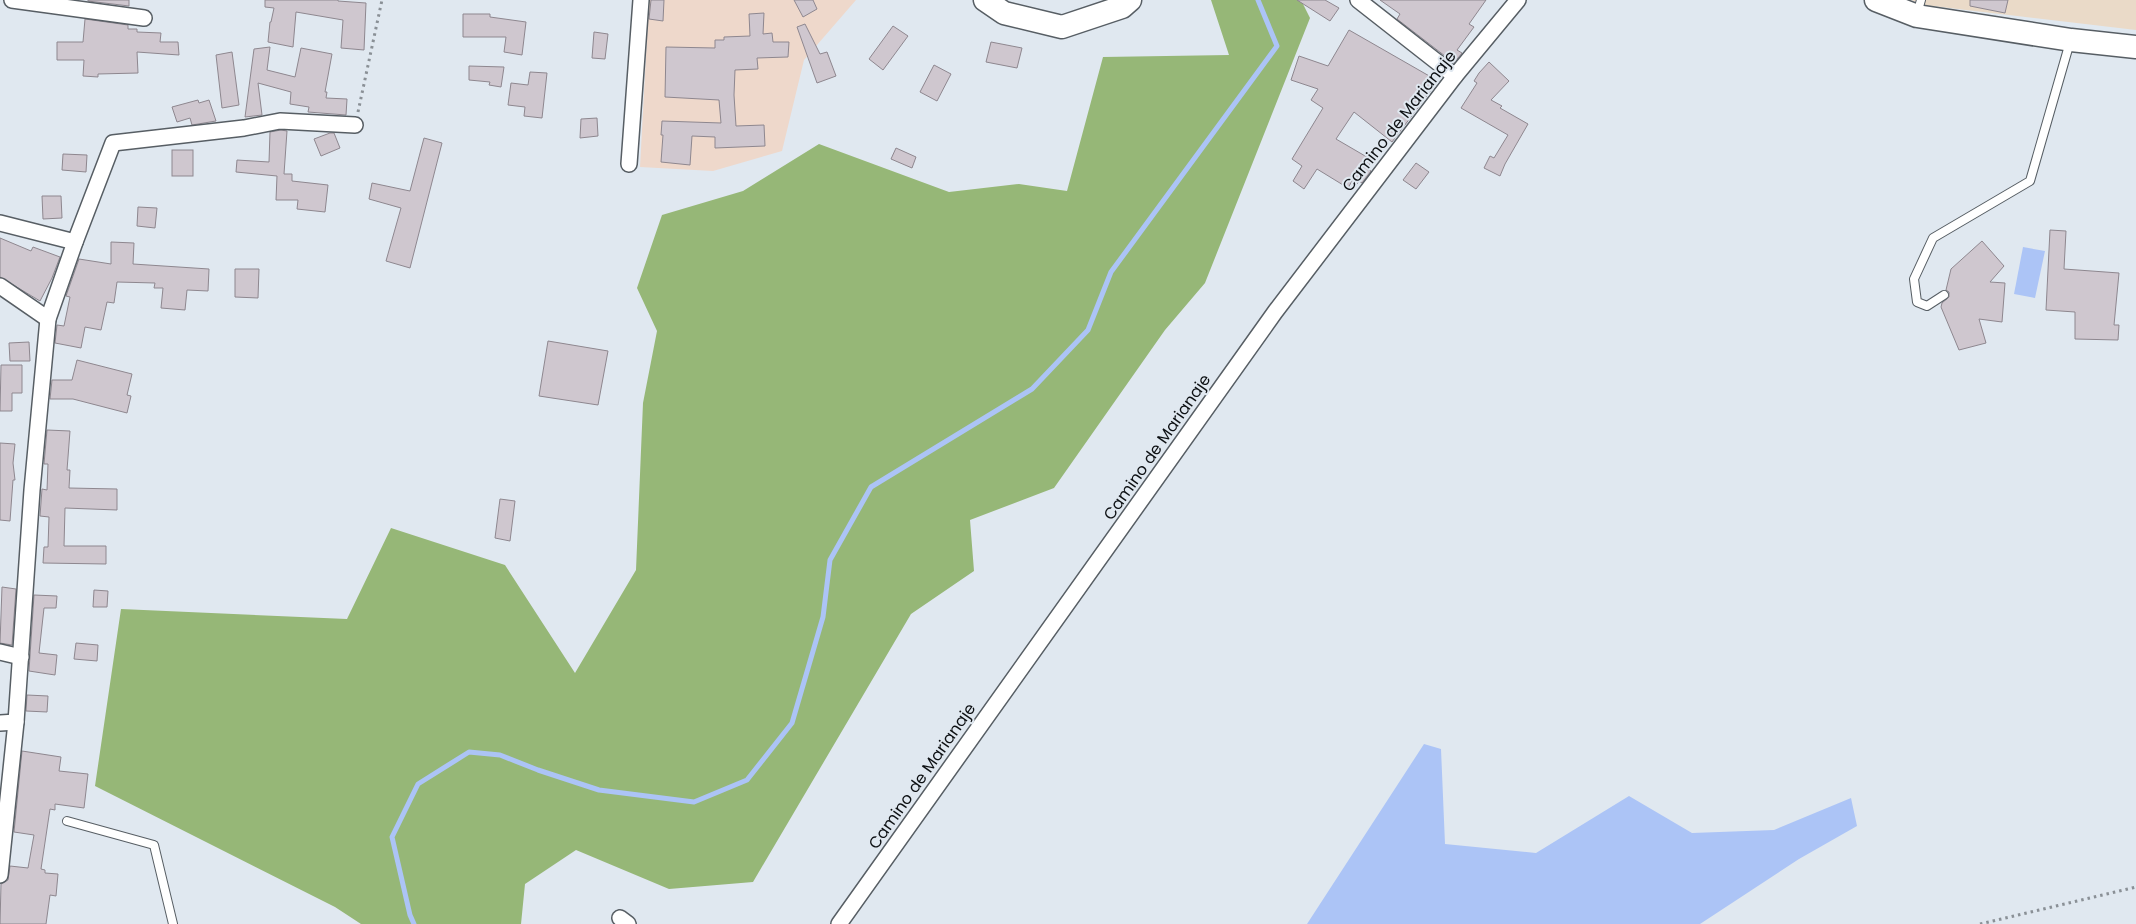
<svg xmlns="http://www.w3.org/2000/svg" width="2136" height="924" viewBox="0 0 2136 924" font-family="Poppins,sans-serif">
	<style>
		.commercial { fill: #eadac8 }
		.industrial { fill: #eed8cb }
		.forest { fill: #96b777 }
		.water { fill: #acc4f6 }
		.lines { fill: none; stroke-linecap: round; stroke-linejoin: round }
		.stream { stroke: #acc4f6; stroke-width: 5 }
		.building { fill: #cfc7cf; stroke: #8e878f }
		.lane-casing { stroke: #575e64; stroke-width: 10 }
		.street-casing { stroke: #575e64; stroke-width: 18 }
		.secondary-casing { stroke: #575e64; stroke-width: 25 }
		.path { stroke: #8a9096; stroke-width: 3; stroke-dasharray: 2.5 4; stroke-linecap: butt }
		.lane { stroke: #fff; stroke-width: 8 }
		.street { stroke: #fff; stroke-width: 15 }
		.secondary { stroke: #fff; stroke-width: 22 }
		.labels { text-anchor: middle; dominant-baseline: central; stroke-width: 4; stroke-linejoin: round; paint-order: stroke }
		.street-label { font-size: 16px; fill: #0d1013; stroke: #e0e8f0 }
	</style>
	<rect width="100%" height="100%" fill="#e0e8f0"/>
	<polygon class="commercial" points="1911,0 2136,0 2136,30 1924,5"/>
	<polygon class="industrial" points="649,0 856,0 804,60 782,151 713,171 640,167"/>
	<polygon class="forest" points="1211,0 1301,0 1310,18 1205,283 1165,330 1054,488 970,520 974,571 911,614 753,882 669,889 576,850 525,884 521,924 361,924 335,907 95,786 121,609 347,619 391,528 505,565 575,673 636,570 643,403 657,331 637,288 662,215 743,191 819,144 949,192 1019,184 1067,191 1103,57 1229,55"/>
	<g class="water">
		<polygon points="2023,247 2045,251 2035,298 2014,294"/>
		<polygon points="1424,744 1441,749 1445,844 1536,853 1629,796 1692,833 1774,830 1851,798 1857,826 1799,859 1700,924 1307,924"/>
	</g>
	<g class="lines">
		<polyline class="stream" points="414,924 410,915 392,837 418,784 469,752 500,755 538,770 599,790 694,802 747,780 792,723 823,617 830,560 871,487 1032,389 1088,330 1111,272 1277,46 1258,0"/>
	</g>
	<g class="building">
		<polygon points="88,0 129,0 129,6 88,1"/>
		<polygon points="265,0 338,0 338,1 366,3 364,50 341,48 343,20 296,12 293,47 268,42 270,22 271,22 274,8 265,7"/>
		<polygon points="651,0 664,0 663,21 649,19"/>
		<polygon points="794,0 813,0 817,9 803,17"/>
		<polygon points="1297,0 1325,0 1339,8 1330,21"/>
		<polygon points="1380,0 1486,0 1469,24 1474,27 1457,50 1462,53 1454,63 1397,19 1400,14"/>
		<polygon points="1970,0 2008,0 2005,13 1970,6"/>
		<polygon points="764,13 763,34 772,33 773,42 789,42 788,57 757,58 758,69 735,70 734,95 736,126 764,125 765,146 715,148 715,137 692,136 690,165 661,162 663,135 661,135 662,121 721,123 719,100 665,97 666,47 715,48 715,40 724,40 724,37 750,36 749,14"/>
		<polygon points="463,14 490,14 490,17 526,22 522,55 504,52 506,37 463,37"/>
		<polygon points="85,19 128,25 128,29 137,29 137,32 161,33 160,42 178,42 179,55 137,52 138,73 98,74 98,77 83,76 84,60 57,60 57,42 83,42"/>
		<polygon points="805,24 820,54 827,52 836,76 817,83 797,27"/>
		<polygon points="893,26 908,36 883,70 869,59"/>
		<polygon points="1349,30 1438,81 1392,142 1354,112 1336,139 1372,160 1367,169 1371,171 1362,183 1359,181 1357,184 1352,181 1348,188 1317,169 1304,189 1293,181 1302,166 1292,159 1323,108 1311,100 1318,89 1291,80 1299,56 1328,66"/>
		<polygon points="594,32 608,34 605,59 592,58"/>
		<polygon points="991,42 1022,48 1017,68 986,62"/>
		<polygon points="270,47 267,70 295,77 301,48 332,54 325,92 327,92 326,98 347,99 346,115 308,112 309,107 290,104 291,92 258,83 262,115 245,117 254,49"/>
		<polygon points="232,52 239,105 222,108 216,55"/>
		<polygon points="1489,62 1509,81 1491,100 1502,106 1500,108 1528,124 1505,164 1500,176 1484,168 1490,156 1494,158 1508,135 1461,108 1477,83 1474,81 1479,73"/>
		<polygon points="934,65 951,74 937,101 920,92"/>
		<polygon points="469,66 504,67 501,87 489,85 490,82 469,80"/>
		<polygon points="530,72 547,73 542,118 524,116 525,107 508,105 511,83 528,85"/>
		<polygon points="198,100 199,103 209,100 216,121 192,125 190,118 177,122 172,107"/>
		<polygon points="597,118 598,136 580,138 581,119"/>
		<polygon points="281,130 287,131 284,174 292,174 292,181 328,185 325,212 297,209 298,200 276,200 277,176 236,172 237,160 269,162 270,132"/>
		<polygon points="330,133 334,133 340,148 321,156 314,139"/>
		<polygon points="424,138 442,143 410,268 386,261 401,208 369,199 372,183 410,191"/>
		<polygon points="896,148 916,157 912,168 891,159"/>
		<rect x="172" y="150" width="21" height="26"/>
		<polygon points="63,154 87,155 86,172 62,170"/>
		<polygon points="1416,163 1429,172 1416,189 1403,180"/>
		<polygon points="42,196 61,196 62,218 43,219"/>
		<polygon points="138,207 157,208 155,228 137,226"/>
		<polygon points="2050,230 2066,231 2064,269 2119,273 2114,325 2119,325 2118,340 2075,339 2075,312 2046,310"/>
		<polygon points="0,238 31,251 33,247 60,257 52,278 40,301 0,277"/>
		<polygon points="1982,241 2004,266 1990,282 2005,283 2002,322 1979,319 1986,343 1959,350 1941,307 1942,303 1949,297 1949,292 1946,290 1951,269"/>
		<polygon points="111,242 134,243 133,264 209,269 208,291 187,290 185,310 161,308 163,288 154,288 155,283 117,282 114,303 107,302 101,330 85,327 81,348 55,343 57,325 64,326 70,297 66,296 79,259 111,264"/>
		<polygon points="235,269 259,269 258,298 235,297"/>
		<polygon points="548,341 608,351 598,405 539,396"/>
		<polygon points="29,342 30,361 10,361 9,343"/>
		<polygon points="77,360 132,374 127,395 131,396 127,413 73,399 50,399 52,380 72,380"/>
		<polygon points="1,365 22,365 22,393 12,393 12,411 0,411"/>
		<polygon points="47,430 70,431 67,470 70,470 69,488 117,489 117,510 65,508 64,546 106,546 106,564 43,563 44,547 48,547 49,517 40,516 42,489 47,490 48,464 44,464"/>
		<polygon points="0,443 15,444 13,463 15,480 13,480 10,521 0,520"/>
		<polygon points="500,499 515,501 510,541 495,538"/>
		<polygon points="2,587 16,589 12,645 0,643"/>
		<polygon points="94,590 108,591 107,607 93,607"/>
		<polygon points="34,595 57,596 56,608 44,608 39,653 57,655 55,675 29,671"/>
		<polygon points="76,643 98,645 97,661 74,659"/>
		<polygon points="27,695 48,696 47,712 26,711"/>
		<polygon points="22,751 61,757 59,771 88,774 84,808 55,804 55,810 50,809 41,869 45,870 45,873 58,874 56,896 50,895 46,924 0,924 1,884 8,880 10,866 28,868 34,835 14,832"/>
	</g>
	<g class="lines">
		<defs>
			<g id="lane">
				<polyline points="1917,14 1921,0"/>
				<polyline points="1944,295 1927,306 1917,302 1914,279 1933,238 2030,181 2070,42"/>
				<polyline points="67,821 154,845 173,924"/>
			</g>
			<g id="street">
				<polyline points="12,0 144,18"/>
				<polyline points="1358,0 1455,76"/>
				<polyline points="629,164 641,0"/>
				<polyline points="0,223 75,242"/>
				<polyline points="0,286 48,319"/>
				<polyline points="0,652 21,657"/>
				<polyline points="0,723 16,722"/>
				<polyline points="0,875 16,722 32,490 48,319 75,242 113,143 244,128 280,121 355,125"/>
				<polyline points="620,918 628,924"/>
				<polyline points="839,924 1275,312 1455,76 1518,0"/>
			</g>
			<g id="secondary">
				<polyline points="985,0 1004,13 1062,27 1122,7 1130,0"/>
				<polyline points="1876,0 1917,16 2071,40 2136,47"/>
			</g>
		</defs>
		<use href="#lane" class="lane-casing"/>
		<use href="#street" class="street-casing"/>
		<use href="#secondary" class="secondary-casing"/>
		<g class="path">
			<polyline points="358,112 382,0"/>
			<polyline points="1980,924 2136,887"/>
		</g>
		<use href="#lane" class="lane"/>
		<use href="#street" class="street"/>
		<use href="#secondary" class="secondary"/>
	</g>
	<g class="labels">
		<g class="street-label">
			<text transform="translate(1399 121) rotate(-52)">Camino de Marianaje</text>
			<text transform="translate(1157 447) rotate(-55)">Camino de Marianaje</text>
			<text transform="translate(922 776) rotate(-55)">Camino de Marianaje</text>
		</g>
	</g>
</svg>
